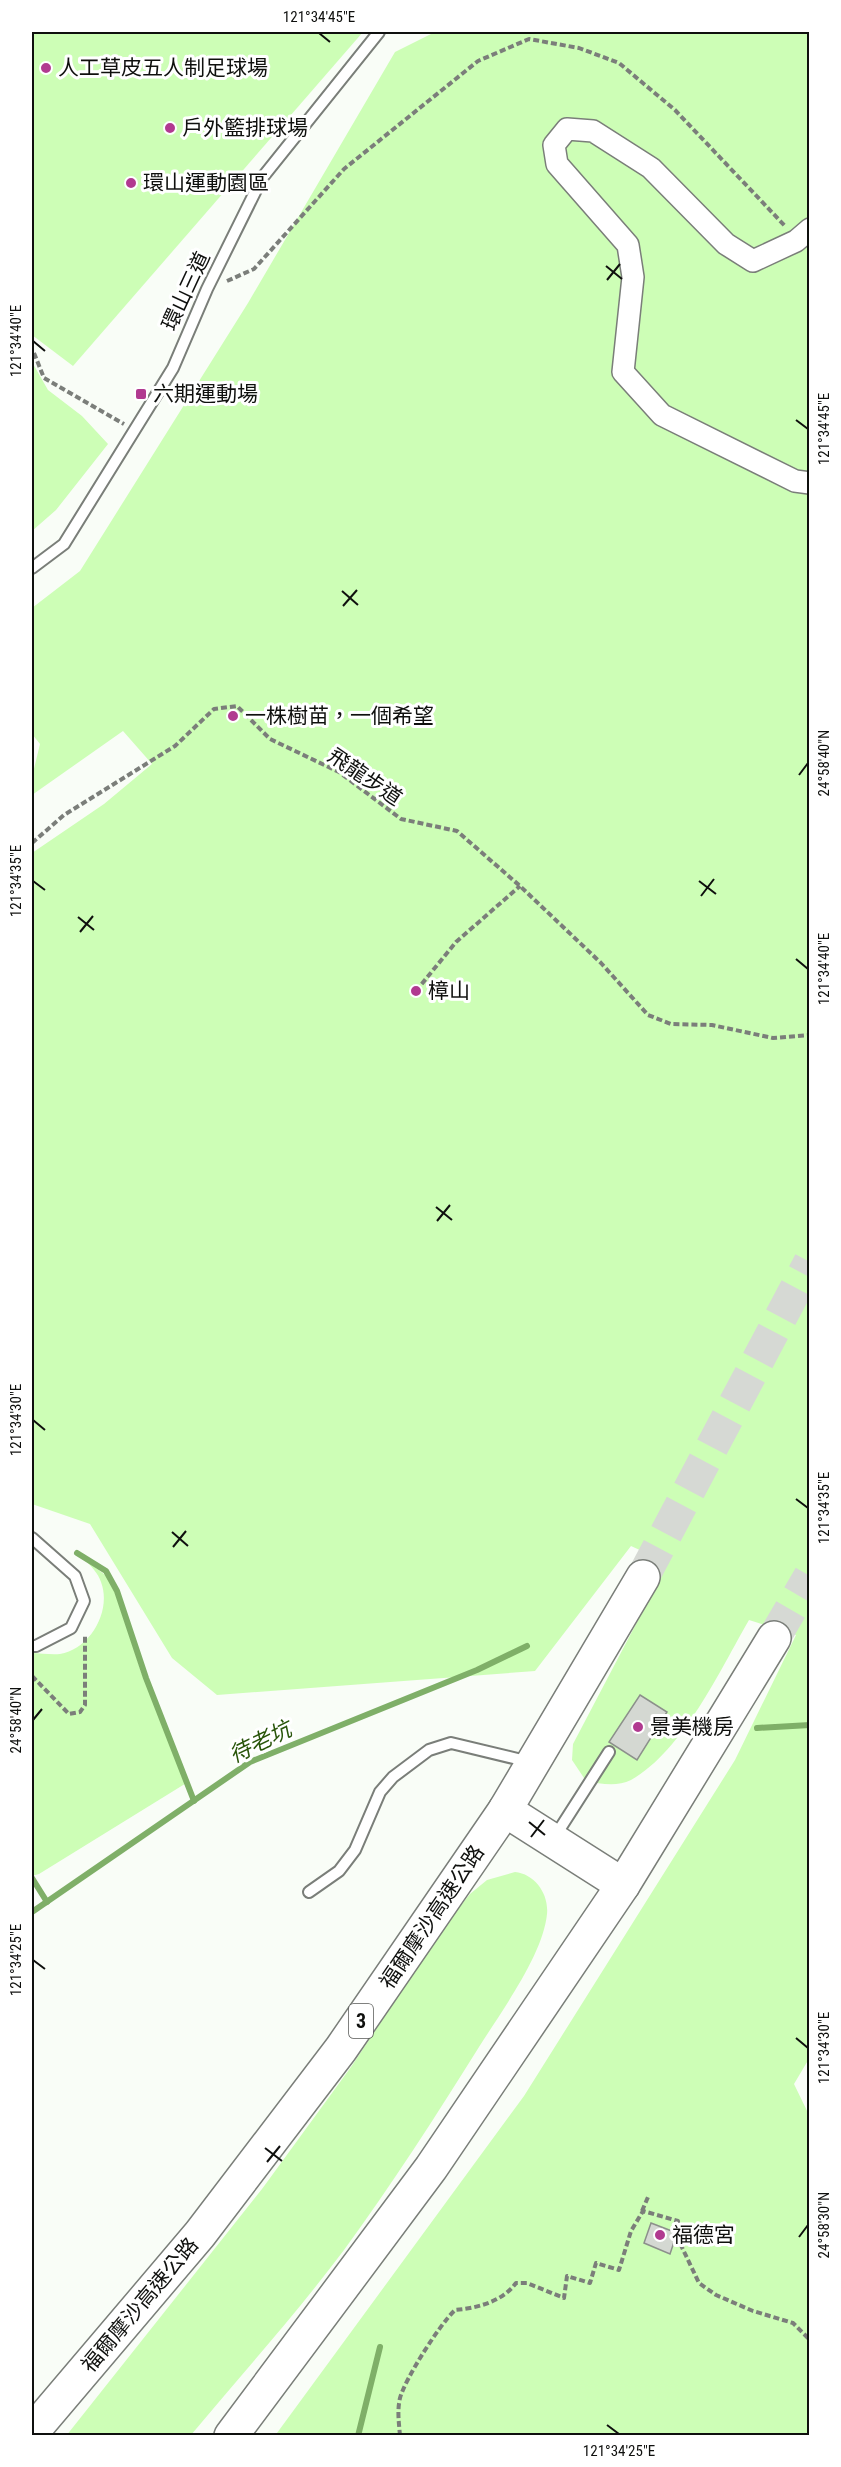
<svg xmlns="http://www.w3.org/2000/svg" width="841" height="2467" viewBox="0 0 841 2467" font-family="'Roboto Condensed','Noto Sans TC',sans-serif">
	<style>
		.green { fill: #cdfeb6 }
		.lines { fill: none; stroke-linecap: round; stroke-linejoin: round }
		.stream { stroke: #7faf68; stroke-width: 6 }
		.building { fill: #d4d8d2; stroke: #8c908b; stroke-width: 1.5 }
		.highway-tunnel { stroke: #d6d9d4; stroke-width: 33; stroke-dasharray: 33 16; stroke-linecap: butt }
		.lane-casing { stroke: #7a7e79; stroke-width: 14 }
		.street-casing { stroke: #7a7e79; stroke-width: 24 }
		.highway-casing { stroke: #7a7e79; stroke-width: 36 }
		.path { stroke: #7b7e7a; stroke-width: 4; stroke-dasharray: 6 3; stroke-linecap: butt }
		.lane { stroke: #fff; stroke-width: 10 }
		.street { stroke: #fff; stroke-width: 21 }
		.highway { stroke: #fff; stroke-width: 33 }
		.ticks { fill: none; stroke: #0f100e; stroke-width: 2 }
		.poi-dot { fill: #b13a90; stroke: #fff; stroke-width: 2 }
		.labels { text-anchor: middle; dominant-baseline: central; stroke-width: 6; stroke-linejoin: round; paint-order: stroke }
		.shield { fill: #fff; stroke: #575856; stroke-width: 1.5 }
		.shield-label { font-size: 20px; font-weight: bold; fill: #0f100e }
		.poi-label { font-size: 21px; fill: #0f100e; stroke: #fff; text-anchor: start }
		.street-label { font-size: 21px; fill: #0f100e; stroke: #fff }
		.water-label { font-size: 22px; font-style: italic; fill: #29550a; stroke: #fff }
		.neatline { fill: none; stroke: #0f100e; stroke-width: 2 }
		.ticks-label { font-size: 15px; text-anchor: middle; fill: #0f100e }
	</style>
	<rect width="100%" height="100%" fill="#f9fdf7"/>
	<g class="green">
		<polygon points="32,32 363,32 73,366 32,335"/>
		<path d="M435 32H809L810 2057 794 2084 810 2117 809 2435 280 2436 277 2433 524 2096 735 1760 796 1635 749 1620C720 1670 683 1751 631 1780 617 1787 601 1784 586 1781L572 1760 573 1744 668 1563 631 1546 535 1671 217 1695 172 1658 90 1524 32 1504V853L104 804 152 764 123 731 32 795V777L40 744 32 734V608L80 571 248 303 395 52Z"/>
		<polygon points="32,362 48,390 82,416 108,444 56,510 32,531"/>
		<path d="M85 1560 108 1577 116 1591 141 1672 188 1782 39 1874 32 1876V1653C40 1653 51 1655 60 1654 90 1649 112 1611 101 1582 98 1573 91 1566 85 1560Z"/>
		<path d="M515 1872C535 1874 549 1894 547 1914 543 1955 501 2012 479 2047 436 2116 392 2184 344 2250 296 2314 242 2374 191 2435L66 2436 262 2189 351 2067 448 1921 470 1894 487 1880Z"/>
	</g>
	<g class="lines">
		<g class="stream">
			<polyline points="77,1553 106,1571 117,1591 146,1678 194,1801"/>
			<polyline points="757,1728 810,1725"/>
			<polyline points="32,1878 47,1902"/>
			<polyline points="32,1912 250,1762 477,1670 527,1646"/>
			<polyline points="358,2436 380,2347"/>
		</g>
	</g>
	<g class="building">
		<polygon points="640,1695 667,1712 637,1760 609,1742"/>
		<polygon points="651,2223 677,2233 670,2254 644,2243"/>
	</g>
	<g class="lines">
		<g class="highway-tunnel">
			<polyline points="643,1577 810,1262"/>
			<polyline points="774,1638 810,1576"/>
		</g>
		<defs>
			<g id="lane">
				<polyline points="32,568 64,544 173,368 207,289 262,178 379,32"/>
				<polyline points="32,1538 75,1576 84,1601 71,1628 36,1646 32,1646"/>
				<polyline points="554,1838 609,1752"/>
				<polyline points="309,1892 339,1871 355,1850 380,1792 393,1777 429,1750 451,1743 530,1762"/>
			</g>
			<polyline id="street" points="810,229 796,241 753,261 726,244 651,168 593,131 567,129 554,145 557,164 628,245 633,277 623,372 662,415 795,481 810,483"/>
			<g id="highway">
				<polyline points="505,1810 623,1885"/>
				<polyline points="32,2432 200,2234 341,2049 505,1810 643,1577"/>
				<polyline points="231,2436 431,2168 623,1885 774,1638"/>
			</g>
		</defs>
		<use href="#lane" class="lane-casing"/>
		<use href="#street" class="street-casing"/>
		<use href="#highway" class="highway-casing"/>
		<g class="path">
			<polyline points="227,281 254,269 344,169 478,61 529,39 579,48 619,63 675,110 785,226"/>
			<polyline points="34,353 44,378 124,424"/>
			<polyline points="32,843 64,815 175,746 214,709 237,706 270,739 339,772 401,819 457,831 520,886 601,963 648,1015 671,1024 712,1025 773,1038 810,1035"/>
			<polyline points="416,991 456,942 520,886"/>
			<polyline points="32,1676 69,1714 80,1712 85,1705 85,1635"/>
			<polyline points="642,2211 648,2197"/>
			<path d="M400 2436C399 2423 397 2411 400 2398 405 2379 440 2324 455 2310 477 2308 502 2302 516 2283H527L564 2298 567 2276 590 2283 596 2263 619 2270 631 2231 643 2211 678 2221V2239L699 2283 716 2295 753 2311 793 2323 810 2340"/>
		</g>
		<use href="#lane" class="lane"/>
		<use href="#street" class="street"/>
		<use href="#highway" class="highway"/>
	</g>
	<path class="ticks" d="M319 33 330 42M606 266 622 279M607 280 620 264M33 341 45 351M796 420 808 429M342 591 358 605M343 606 357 590M799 775 808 763M33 881 45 890M699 881 716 894M701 896 714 879M78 917 94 930M80 932 93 916M796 959 808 969M436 1207 452 1220M437 1221 450 1205M33 1420 45 1430M796 1499 808 1508M172 1532 188 1546M173 1547 186 1531M33 1720 42 1709M529 1822 545 1835M531 1837 544 1820M33 1960 45 1969M796 2038 808 2048M265 2148 282 2161M267 2162 280 2146M799 2237 808 2225M607 2425 619 2434"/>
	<g class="poi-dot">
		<circle cx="46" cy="68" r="6"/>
		<circle cx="170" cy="128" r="6"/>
		<circle cx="131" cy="183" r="6"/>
		<rect x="135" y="388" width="12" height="12" rx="3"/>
		<circle cx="233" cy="716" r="6"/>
		<circle cx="416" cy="991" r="6"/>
		<circle cx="638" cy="1727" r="6"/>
		<circle cx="660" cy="2235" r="6"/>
	</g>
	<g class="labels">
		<rect class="shield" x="349" y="2004" width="24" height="34" rx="4.5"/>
		<g class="shield-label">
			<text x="361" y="2021">3</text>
		</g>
		<g class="poi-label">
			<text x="58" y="68">人工草皮五人制足球場</text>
			<text x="182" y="128">戶外籃排球場</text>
			<text x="143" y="183">環山運動園區</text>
			<text x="153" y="394">六期運動場</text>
			<text x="245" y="716">一株樹苗，一個希望</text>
			<text x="428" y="991">樟山</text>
			<text x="650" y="1727">景美機房</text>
			<text x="672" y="2235">福德宮</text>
		</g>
		<g class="street-label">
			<text transform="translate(186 291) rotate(-65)">環山三道</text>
			<text transform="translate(365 777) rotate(34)">飛龍步道</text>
			<text transform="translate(432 1917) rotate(-56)">福爾摩沙高速公路</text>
			<text transform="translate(140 2305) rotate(-50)">福爾摩沙高速公路</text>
		</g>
		<g class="water-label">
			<text transform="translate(260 1742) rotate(-26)">待老坑</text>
		</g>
	</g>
	<rect width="841" height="2467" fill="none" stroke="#ffffff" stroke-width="66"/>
	<rect x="33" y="33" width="775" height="2401" class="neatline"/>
	<g class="ticks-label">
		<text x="319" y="22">121°34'45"E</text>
		<text transform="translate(16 341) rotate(-90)" y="5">121°34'40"E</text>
		<text transform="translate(824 429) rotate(-90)" y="5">121°34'45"E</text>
		<text transform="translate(824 763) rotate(-90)" y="5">24°58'40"N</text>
		<text transform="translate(16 881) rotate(-90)" y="5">121°34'35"E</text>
		<text transform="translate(824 969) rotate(-90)" y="5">121°34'40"E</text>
		<text transform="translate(16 1420) rotate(-90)" y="5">121°34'30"E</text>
		<text transform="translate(824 1508) rotate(-90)" y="5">121°34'35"E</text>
		<text transform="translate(16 1720) rotate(-90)" y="5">24°58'40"N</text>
		<text transform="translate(16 1960) rotate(-90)" y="5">121°34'25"E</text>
		<text transform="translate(824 2048) rotate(-90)" y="5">121°34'30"E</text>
		<text transform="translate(824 2225) rotate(-90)" y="5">24°58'30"N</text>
		<text x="619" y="2456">121°34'25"E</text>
	</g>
</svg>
